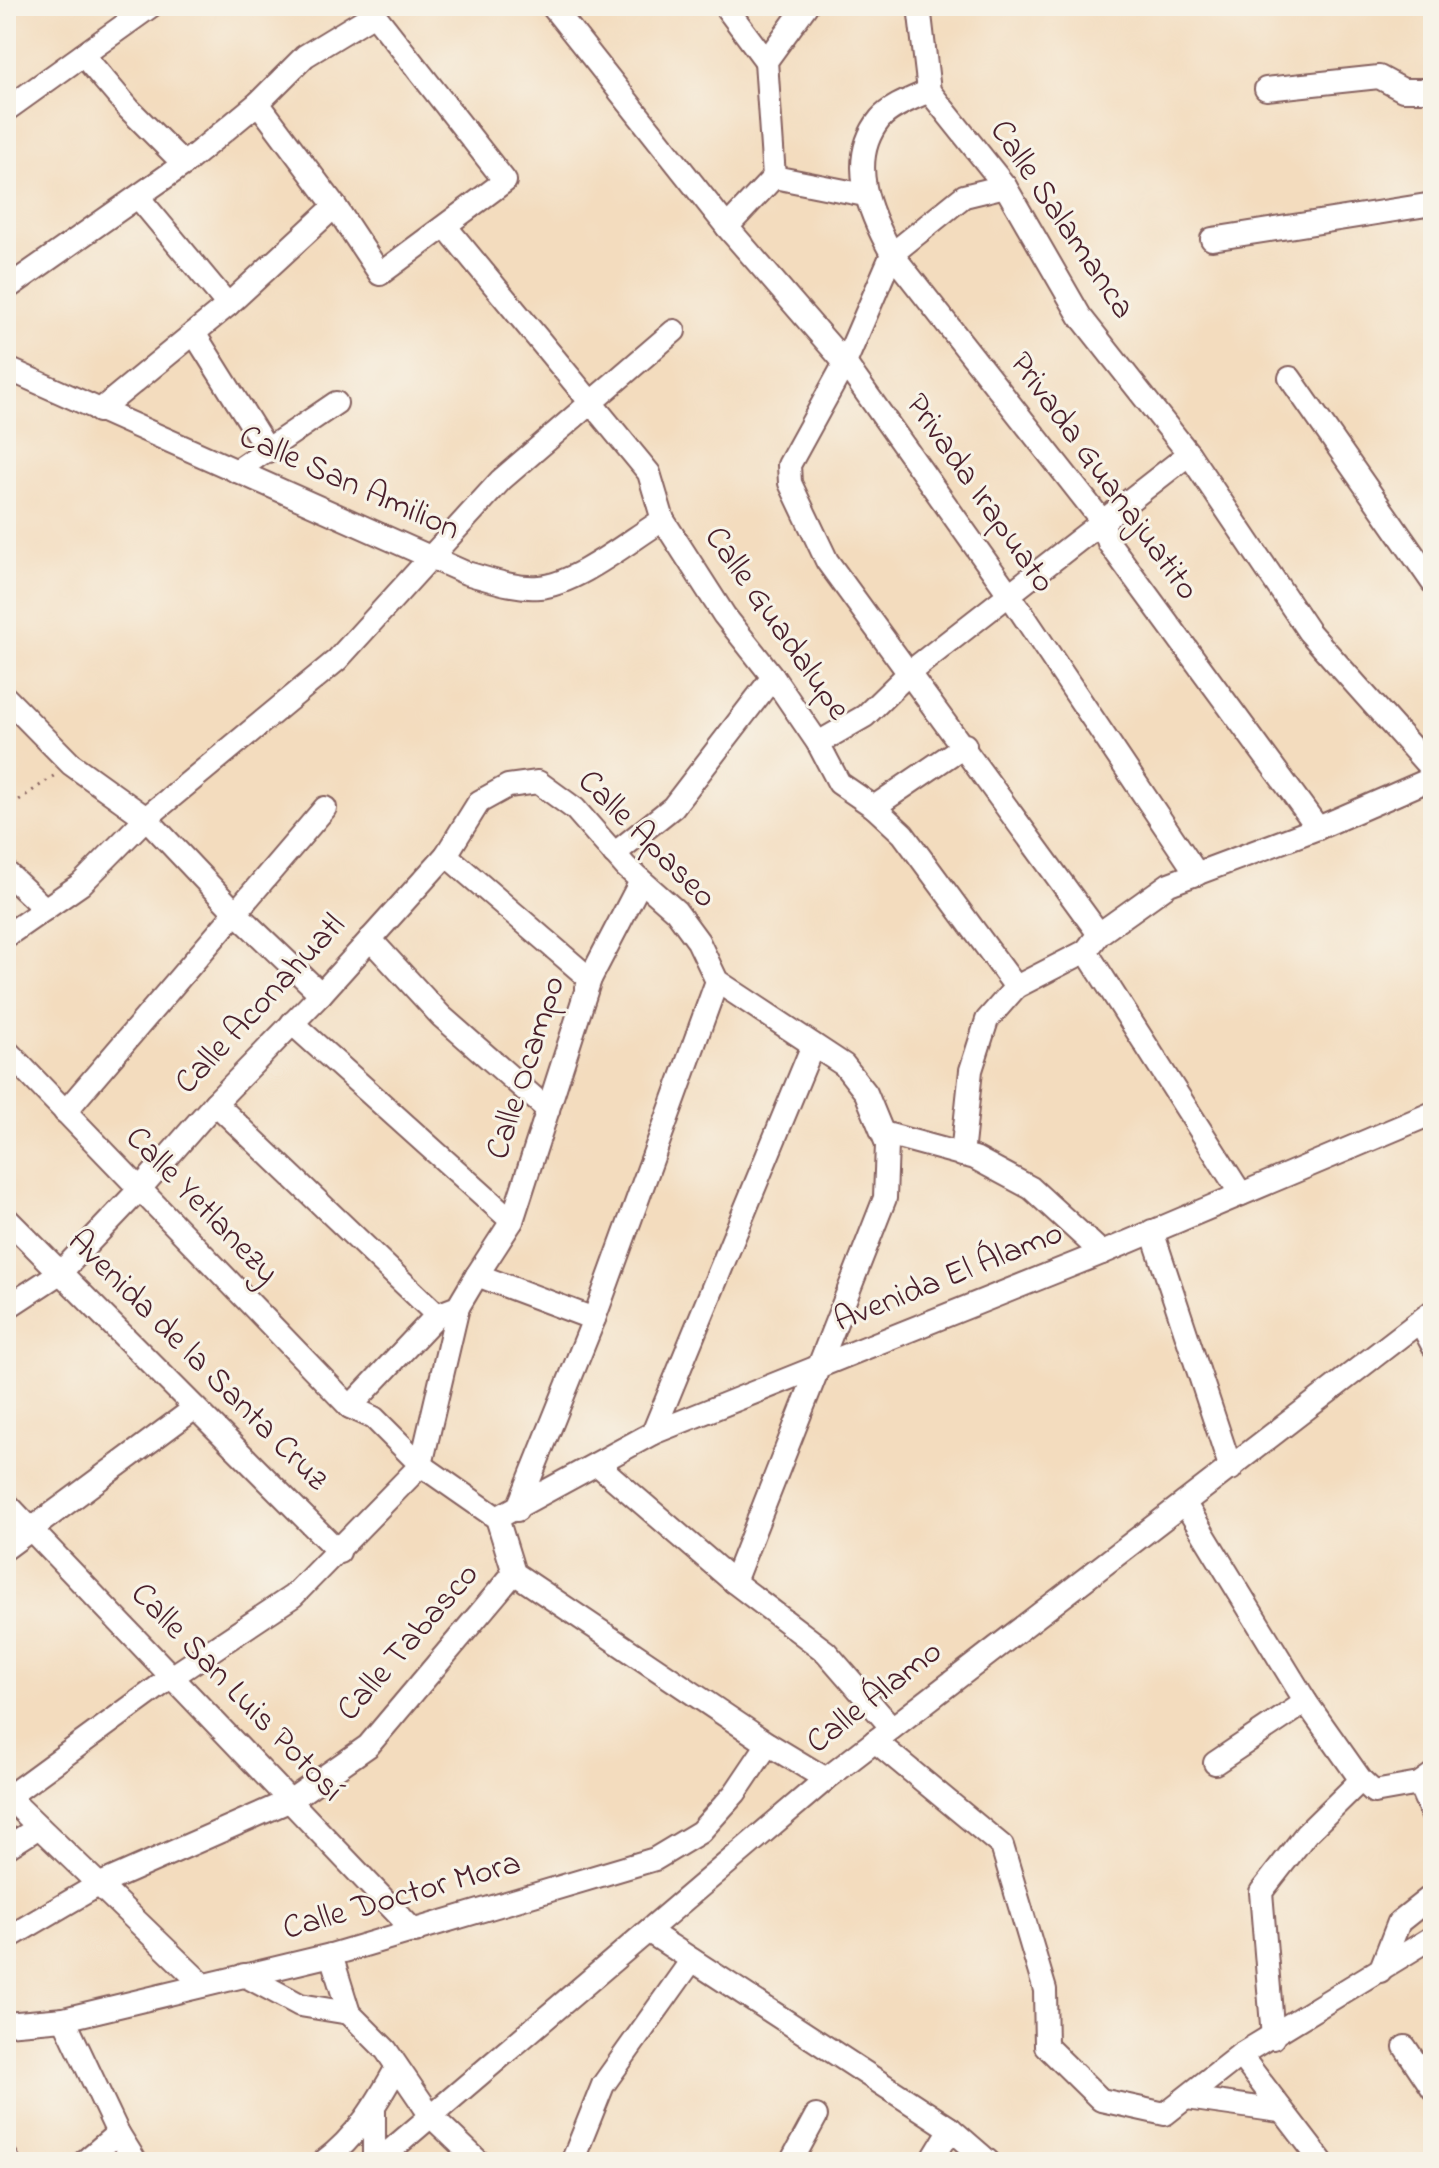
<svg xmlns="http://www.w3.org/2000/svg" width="1439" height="2168" viewBox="0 0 1439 2168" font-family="'Indie Flower',sans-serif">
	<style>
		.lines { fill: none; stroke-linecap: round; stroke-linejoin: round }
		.minor-casing { stroke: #85615e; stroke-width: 26 }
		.path { stroke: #85615e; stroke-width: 3; stroke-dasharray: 2 6; stroke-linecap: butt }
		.minor { stroke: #fff; stroke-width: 22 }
		.labels { text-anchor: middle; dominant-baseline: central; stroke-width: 6; stroke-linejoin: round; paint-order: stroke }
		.street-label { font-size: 34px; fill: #4a1f2b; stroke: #f7f3e8 }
	</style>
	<rect width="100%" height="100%" fill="#f7f3e8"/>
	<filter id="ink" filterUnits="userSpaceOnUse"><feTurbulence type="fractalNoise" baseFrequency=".0125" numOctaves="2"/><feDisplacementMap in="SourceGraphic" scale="16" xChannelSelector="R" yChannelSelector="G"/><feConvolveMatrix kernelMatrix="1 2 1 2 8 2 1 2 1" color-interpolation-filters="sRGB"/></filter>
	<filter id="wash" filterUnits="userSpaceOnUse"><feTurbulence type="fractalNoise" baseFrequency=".006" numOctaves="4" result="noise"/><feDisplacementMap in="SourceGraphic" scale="32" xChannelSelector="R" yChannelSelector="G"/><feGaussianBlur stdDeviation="1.8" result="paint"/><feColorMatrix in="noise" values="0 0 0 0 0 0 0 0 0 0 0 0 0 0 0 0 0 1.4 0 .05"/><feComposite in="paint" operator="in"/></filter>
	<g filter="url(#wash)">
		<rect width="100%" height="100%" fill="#f3dcbe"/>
	</g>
	<g filter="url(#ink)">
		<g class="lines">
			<defs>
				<g id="minor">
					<polyline points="552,6 727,227 845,363 1009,594 1197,874"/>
					<polyline points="725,6 766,61"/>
					<polyline points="919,6 929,91 1005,186 1080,316 1189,454 1309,632 1433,771"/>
					<polyline points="83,55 129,109 184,164"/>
					<polyline points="1266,89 1379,77 1403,90 1433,90"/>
					<path d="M929 91C914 98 891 106 880 119 846 161 870 214 892 254L1102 521 1109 543 1318 828"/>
					<polyline points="6,110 151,6"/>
					<polyline points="774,177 865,195"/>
					<polyline points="1005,186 964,196 892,254 845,363 789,465 790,483 827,561 1099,934"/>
					<polyline points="138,197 228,305"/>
					<polyline points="335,206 380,274 505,181 368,6"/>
					<polyline points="446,227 649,473 663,520 724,615 773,677 818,743 839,783 874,807 903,834 1016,987 1086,951 1099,934 1169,884 1318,828 1433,778"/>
					<polyline points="727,227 774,177 766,61 806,6"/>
					<polyline points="1212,239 1433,204"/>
					<polyline points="6,289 184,164 258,103 305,56 374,14"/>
					<polyline points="194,333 268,451"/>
					<path d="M6 368 466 573C489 579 514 589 539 587 577 584 630 540 663 520"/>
					<polyline points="1290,378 1433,583"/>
					<polyline points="99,411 228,305 335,206 258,103"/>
					<polyline points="236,471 336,403"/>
					<polyline points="6,698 71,764 146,818 236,913 321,994"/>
					<polyline points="818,743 865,716 911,671 1189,454"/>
					<polyline points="874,807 965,745"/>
					<polyline points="614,854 673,807 773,677"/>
					<polyline points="446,855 590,979"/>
					<polyline points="6,872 45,909"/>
					<polyline points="6,936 81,884 146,818 337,660 501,480 674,331"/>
					<polyline points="370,939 441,1016 548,1110"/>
					<polyline points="1086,951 1241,1194"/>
					<polyline points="292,1023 512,1221"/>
					<polyline points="6,1050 350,1407 374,1418 421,1465 497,1518 514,1573 768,1744 826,1779"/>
					<polyline points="215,1103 437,1315"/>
					<polyline points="65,1112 325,808"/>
					<polyline points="883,1133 975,1158 1031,1188 1102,1253"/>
					<polyline points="962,1155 971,1070 987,1020 1016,987"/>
					<polyline points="6,1218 339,1552"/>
					<polyline points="1152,1231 1231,1469"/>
					<polyline points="477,1275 512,1221 590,979 641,881"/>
					<polyline points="6,1308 61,1272 138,1191 215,1103 321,994 446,855 479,802 508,786 538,782 575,809 626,867 676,911 698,941 717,981 844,1065 866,1093 887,1144 885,1198 734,1582"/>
					<polyline points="1421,1323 1433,1346"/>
					<polyline points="350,1407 437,1315 458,1307 477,1275 594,1319"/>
					<polyline points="653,1433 813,1045"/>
					<polyline points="598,1465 734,1582 826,1652 892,1728"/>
					<polyline points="6,1503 415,1932"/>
					<polyline points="1185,1504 1306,1702 1361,1780 1374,1792 1419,1784 1433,1774"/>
					<polyline points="517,1510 594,1319 717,981"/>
					<polyline points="497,1518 653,1433 1102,1253 1433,1113"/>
					<polyline points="6,1548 195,1408"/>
					<polyline points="875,1741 1002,1846 1045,1990 1046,2046 1101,2100 1165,2114 1240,2055 1433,1937"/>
					<polyline points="1215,1763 1306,1702"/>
					<polyline points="1419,1784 1433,1816"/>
					<polyline points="6,1795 203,1985"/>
					<polyline points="8,1797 173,1676 293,1596 421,1465 458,1307"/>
					<polyline points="6,1848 39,1827"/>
					<polyline points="648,1931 951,2129 989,2162"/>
					<polyline points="6,1939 98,1885 291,1800 368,1746 514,1573"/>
					<polyline points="331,1955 349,2013 386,2050 431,2116 479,2162"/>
					<polyline points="1380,1971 1399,1922 1433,1895"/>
					<polyline points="244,1975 300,2005 349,2013"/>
					<polyline points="64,2019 118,2133 136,2162"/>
					<polyline points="6,2024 64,2019 331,1955 655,1859 700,1832 735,1793 768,1744"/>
					<polyline points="1273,2038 1261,1892 1306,1834 1361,1780"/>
					<polyline points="1405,2047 1433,2089"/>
					<polyline points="1240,2055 1322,2162"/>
					<polyline points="1187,2098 1280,2111"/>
					<polyline points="374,2109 374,2162"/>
					<polyline points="6,2157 9,2162"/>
					<polyline points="84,2162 118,2133"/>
					<path d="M323 2162C357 2137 377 2103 397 2067"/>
					<polyline points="377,2162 826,1779 1433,1311"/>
					<polyline points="572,2162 603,2085 692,1960"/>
					<polyline points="791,2162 816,2116"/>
					<polyline points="931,2162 951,2129"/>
				</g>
			</defs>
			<use href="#minor" class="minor-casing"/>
			<polyline class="path" points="6,809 55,775"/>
			<use href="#minor" class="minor"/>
		</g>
	</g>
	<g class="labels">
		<g class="street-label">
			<text transform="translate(1061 220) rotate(56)">Calle Salamanca</text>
			<text transform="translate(1103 477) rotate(54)">Privada Guanajuatito</text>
			<text transform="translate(349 484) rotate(24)">Calle San Amilion</text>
			<text transform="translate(979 494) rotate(55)">Privada Irapuato</text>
			<text transform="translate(776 624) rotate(55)">Calle Guadalupe</text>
			<text transform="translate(646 840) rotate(45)">Calle Apaseo</text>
			<text transform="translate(261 1005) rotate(-47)">Calle Aconahuatl</text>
			<text transform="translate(527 1068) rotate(-72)">Calle Ocampo</text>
			<text transform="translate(201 1206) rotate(46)">Calle Yetlanezy</text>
			<text transform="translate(949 1278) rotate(-22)">Avenida El Álamo</text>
			<text transform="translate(197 1361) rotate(45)">Avenida de la Santa Cruz</text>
			<text transform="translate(409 1643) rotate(-49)">Calle Tabasco</text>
			<text transform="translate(236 1693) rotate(46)">Calle San Luis Potosí</text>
			<text transform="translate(875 1698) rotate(-38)">Calle Álamo</text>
			<text transform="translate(402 1897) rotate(-16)">Calle Doctor Mora</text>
		</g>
	</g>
	<rect width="1439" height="2168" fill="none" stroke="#f7f3e8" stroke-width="32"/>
</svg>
